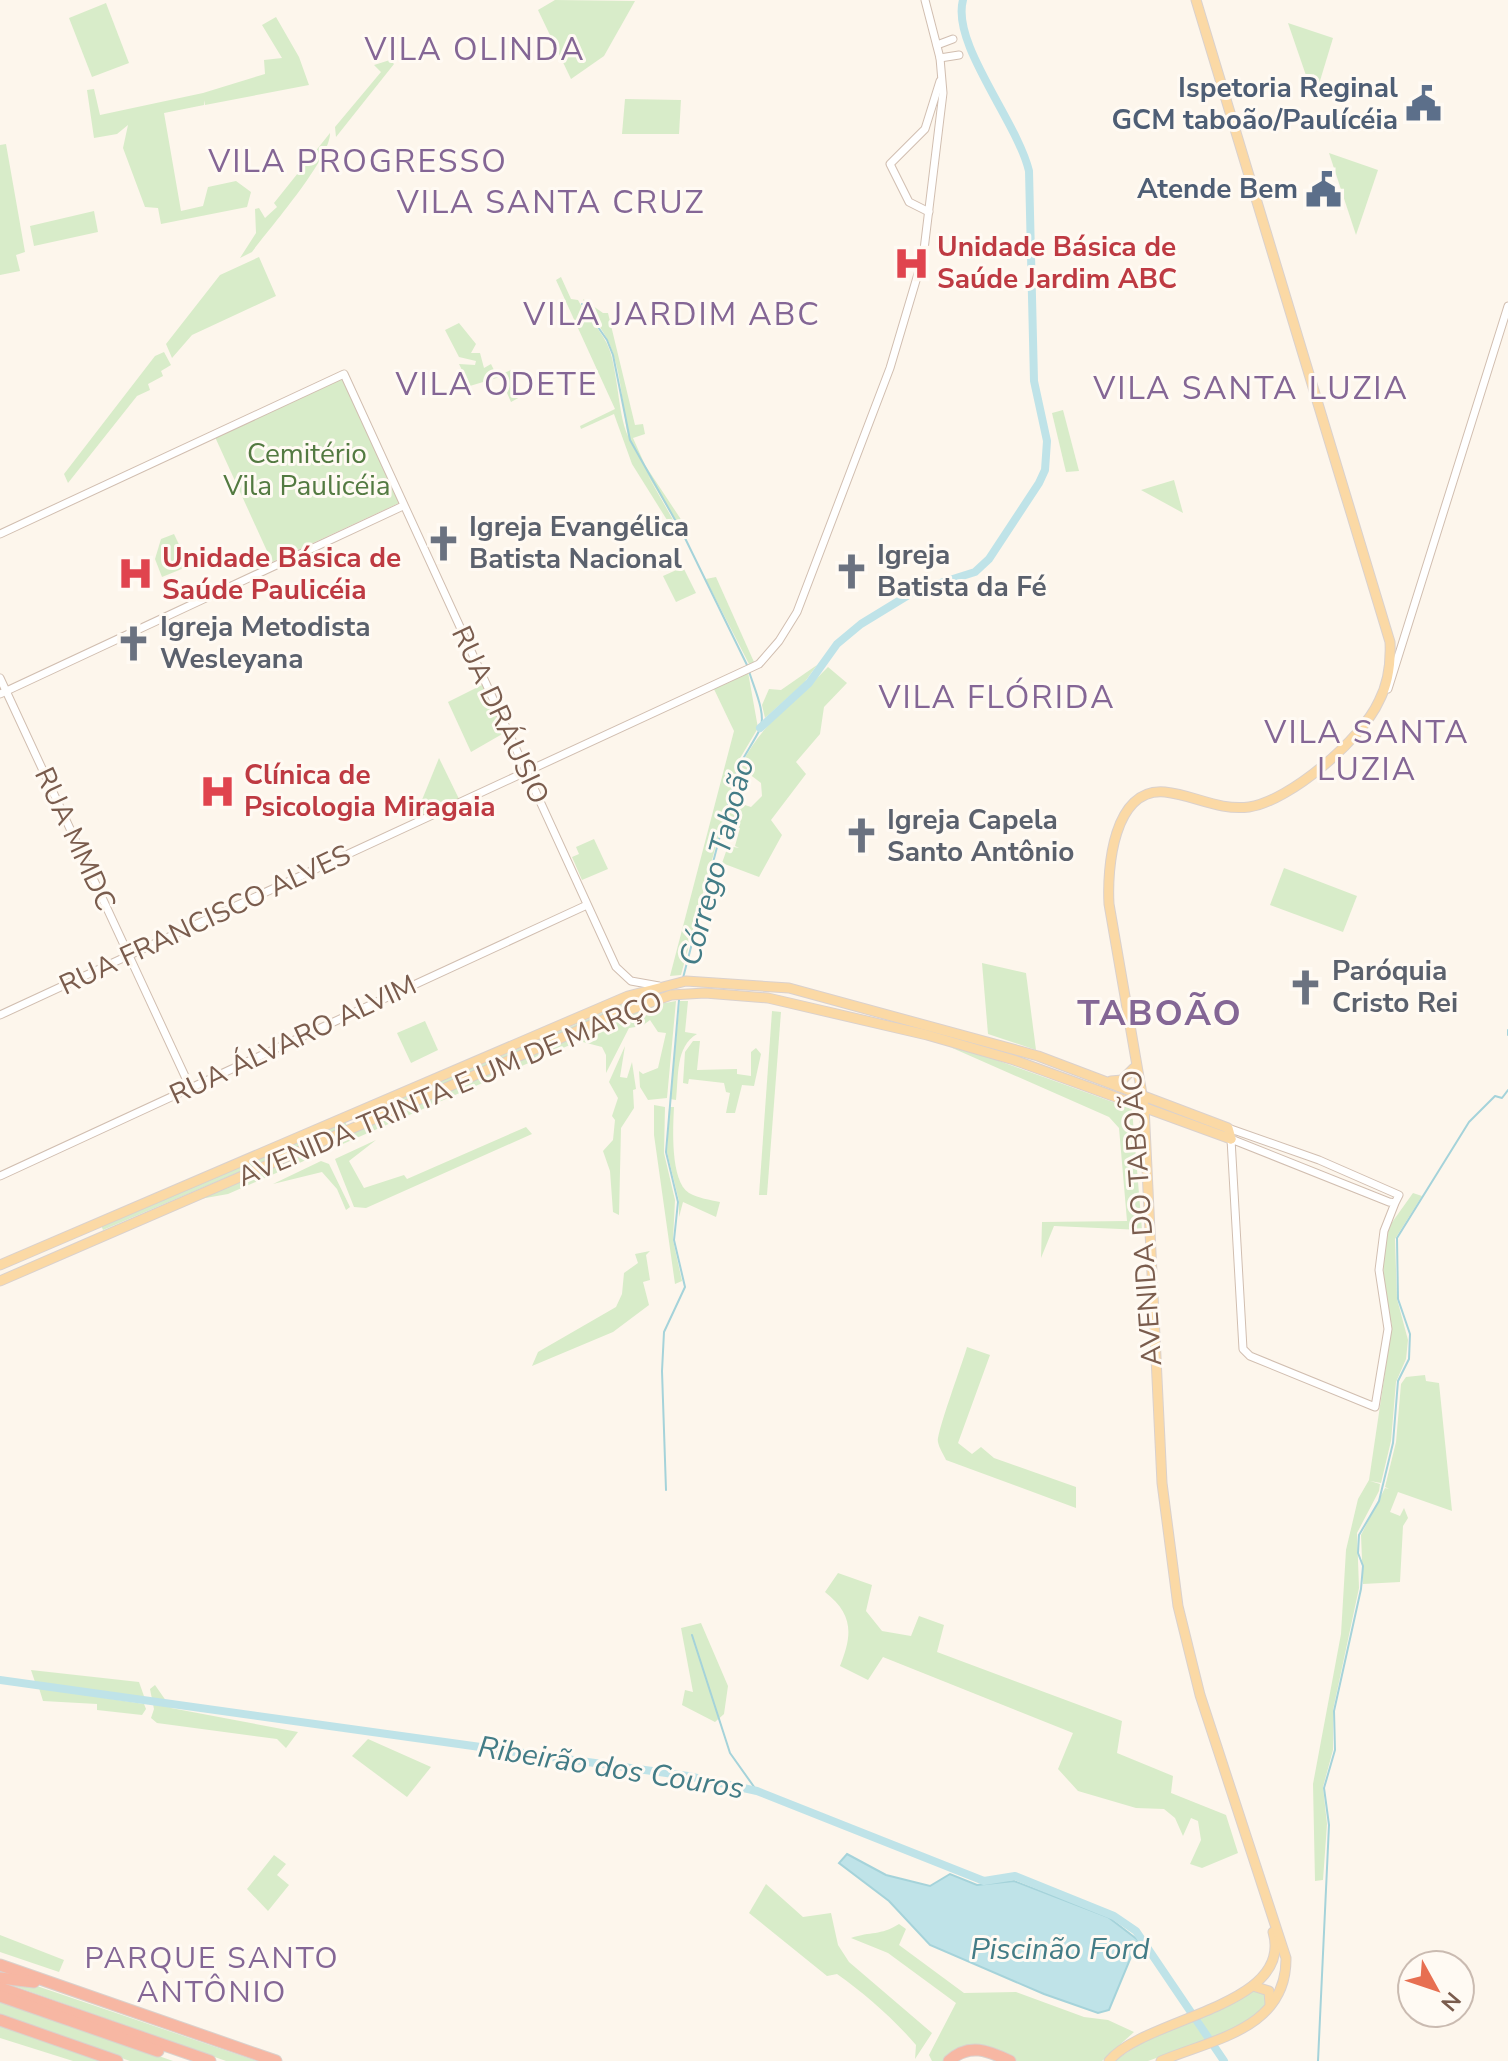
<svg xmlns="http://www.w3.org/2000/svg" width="1508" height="2061" viewBox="0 0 1508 2061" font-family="'Nunito Sans',sans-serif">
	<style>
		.green { fill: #d8ecc9 }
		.water { fill: #bfe3e8; stroke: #a5d3da; stroke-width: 2 }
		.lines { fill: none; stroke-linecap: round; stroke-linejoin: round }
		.stream { stroke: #a5d3da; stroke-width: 2 }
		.river { stroke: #bfe3e8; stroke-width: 8 }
		.minor-casing { stroke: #d1beb0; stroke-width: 9 }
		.major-casing { stroke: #dad1cd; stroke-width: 11 }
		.highway-casing { stroke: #dad1cd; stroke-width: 13 }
		.minor { stroke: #fff; stroke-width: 7 }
		.major { stroke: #fbd9a5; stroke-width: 9 }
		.highway { stroke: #f7b7a3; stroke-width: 11 }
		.labels { text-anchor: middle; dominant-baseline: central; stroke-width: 6; stroke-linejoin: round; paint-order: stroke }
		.service-label { font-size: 28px; font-weight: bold; fill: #4e5e75; stroke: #fffaf3; text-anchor: end }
		.health-label { font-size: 28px; font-weight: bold; fill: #be3a42; stroke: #fffaf3; text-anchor: start }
		.park-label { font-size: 28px; fill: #537a41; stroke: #fffaf3 }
		.worship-label { font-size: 28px; font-weight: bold; fill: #5b616d; stroke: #fffaf3; text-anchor: start }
		.street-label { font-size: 28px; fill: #7a5c4d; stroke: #fffaf3 }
		.water-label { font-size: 30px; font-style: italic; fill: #437c86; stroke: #fffaf3 }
		.neighbourhood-label { font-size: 30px; letter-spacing: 2px; fill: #846695; stroke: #fffaf3 }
		.quarter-label { font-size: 32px; letter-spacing: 2px; fill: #846695; stroke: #fffaf3 }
		.district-label { font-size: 36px; font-weight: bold; letter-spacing: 2px; fill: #846695; stroke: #fffaf3 }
	</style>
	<rect width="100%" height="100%" fill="#fdf6ec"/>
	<g class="green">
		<polygon points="555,0 635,1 604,56 571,79 538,10"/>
		<polygon points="106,3 129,63 92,77 69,18"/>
		<polygon points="276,17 299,57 309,85 205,105 204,100 204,105 164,113 181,211 203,206 208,187 236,181 251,192 247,207 161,224 158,208 145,207 123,148 128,125 117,134 94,138 87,90 94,89 100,115 203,93 265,74 264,60 282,58 262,25"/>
		<polygon points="1288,23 1333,38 1316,94 1311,90"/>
		<polygon points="390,60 394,64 336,137 335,127 381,72 374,65"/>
		<polygon points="625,99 681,100 679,134 622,134"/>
		<path d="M330 133C331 158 270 228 252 252L240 258 256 233 255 209 259 208 265 218 277 207 274 203Z"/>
		<polygon points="6,144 25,252 16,255 20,271 0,275 0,145"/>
		<polygon points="1329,153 1378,170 1356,235"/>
		<polygon points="94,211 98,232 34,246 30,226"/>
		<polygon points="259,257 276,296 192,335 172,358 166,344 220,275"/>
		<path d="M561 277 571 299 578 300C588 319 605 333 611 354 618 379 619 417 628 436 622 406 622 373 609 343 602 327 590 316 583 299L603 313H608L635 425 643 424 645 434 633 438 645 465 682 521 681 530 647 474 680 532 677 536 632 464 614 414 581 429 580 426 615 409 556 280Z"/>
		<polygon points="459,323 476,344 471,353 480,353 484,368 491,364 497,376 511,370 522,396 511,402 500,377 463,388 456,373 462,370 459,364 475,365 476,361 459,357 445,330"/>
		<polygon points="164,352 171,365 161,371 163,376 148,384 150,390 137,396 68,483 64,474 155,356"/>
		<polygon points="342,378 399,503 272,562 215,437"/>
		<polygon points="1063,410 1079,471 1066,472 1052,413"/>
		<polygon points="1174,480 1183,513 1141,490"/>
		<polygon points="174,534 189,566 162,577 155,559 161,539"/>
		<polygon points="683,567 696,593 676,602 663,576"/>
		<polygon points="716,577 754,662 749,664 708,584 706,579"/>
		<polygon points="817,665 804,683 765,718 762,705 769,689 781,690"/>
		<path d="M828 667 847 683 824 707 820 734 796 762 806 774 771 820 782 835 759 877 722 863 728 846 739 848 735 846 740 828 727 823 733 801 751 807 762 796 761 783 740 767C763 721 793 703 828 667Z"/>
		<polygon points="748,672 758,728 739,760 681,975 670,976 734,731 713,687"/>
		<polygon points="484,684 504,733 471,752 448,702"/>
		<polygon points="439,758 460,801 413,822"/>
		<polygon points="594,839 608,869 582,880 572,857 579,854 576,847"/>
		<polygon points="1284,868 1357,896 1343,932 1270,905"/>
		<polygon points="982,963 1026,973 1036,1050 988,1034"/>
		<polygon points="645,995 649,998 375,1113 374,1110"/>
		<polygon points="676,1001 667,1098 648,1100 640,1087 639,1071 643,1074 658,1068 666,1033 658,1032 650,1020 642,1026 629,1028 606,1073 606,1055 602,1047 579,1041 228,1194 200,1199 569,1039 649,1006"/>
		<path d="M680 1001H688L685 1032 697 1034C675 1047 679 1076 676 1100L670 1099Z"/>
		<polygon points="772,1011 781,1012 767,1195 759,1195"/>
		<polygon points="425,1021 438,1050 411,1063 397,1033"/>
		<polygon points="693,1041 700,1041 697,1070 737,1069 737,1074 751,1076 751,1052 756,1048 761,1054 754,1086 742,1085 735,1113 726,1113 730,1093 726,1092 724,1083 689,1079 688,1084 683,1083 685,1052"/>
		<polygon points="625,1046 620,1077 627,1078 632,1062 636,1089 633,1090 634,1108 621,1128 619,1215 613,1212 610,1171 603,1151 613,1140 615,1120 612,1116 618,1098 609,1082"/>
		<polygon points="950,1047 988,1057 1132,1109 1142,1230 1054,1226 1041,1258 1042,1222 1127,1221 1119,1128 1109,1117"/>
		<polygon points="654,1105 665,1107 664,1153 675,1200 673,1240 682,1281 675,1284 654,1135"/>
		<path d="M669 1107H674C673 1127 670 1181 689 1193 698 1198 710 1200 720 1202L716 1217 683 1202 679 1217V1201L667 1152Z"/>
		<polygon points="345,1121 347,1126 103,1230 101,1225"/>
		<polygon points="526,1127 532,1134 366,1208 354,1207 335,1159 376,1140 349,1161 364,1188 404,1175 407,1179"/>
		<polygon points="321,1161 329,1164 350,1207 346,1210 337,1189 322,1172 273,1184"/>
		<polygon points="1413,1193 1422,1196 1395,1239 1397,1299 1408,1340 1406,1359 1396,1382 1391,1441 1381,1483 1370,1481 1380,1484 1379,1491 1357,1533 1359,1588 1333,1710 1333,1750 1323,1787 1327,1824 1323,1880 1315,1881 1313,1784 1341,1634 1346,1550 1358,1499 1369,1480 1392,1325 1384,1296 1383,1256 1388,1228"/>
		<polygon points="650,1251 646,1255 650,1280 643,1282 649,1305 613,1332 532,1366 538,1352 616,1307 622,1294 624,1273 638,1263 635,1254"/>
		<path d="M967 1347 990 1355 958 1443 972 1454 981 1447 994 1458 1076 1487V1508L946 1460C944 1455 939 1448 938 1442 936 1434 963 1362 967 1347Z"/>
		<polygon points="1425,1375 1426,1381 1439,1383 1452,1511 1398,1492 1390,1512 1400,1516 1404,1508 1408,1518 1403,1526 1400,1582 1363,1584 1361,1535 1385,1488 1389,1489 1385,1487 1396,1442 1401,1384 1406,1377"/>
		<path d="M838 1573 872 1585 866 1611 882 1631 911 1636 919 1616 944 1625 937 1652 1122 1721 1117 1753 1173 1776 1171 1793 1226 1815 1238 1853 1202 1868 1190 1864 1201 1840 1198 1821 1191 1818 1183 1836 1175 1818 1164 1809 1136 1808 1078 1791 1058 1769 1073 1733 883 1657 868 1680 840 1666C853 1634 853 1614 825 1592Z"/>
		<polygon points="701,1623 728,1686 724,1714 715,1722 682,1705 685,1690 693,1692 681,1628"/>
		<polygon points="31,1670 139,1682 145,1699 35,1682"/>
		<polygon points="155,1685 171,1708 298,1732 286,1748 277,1739 157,1723 151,1718 154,1709 150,1689"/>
		<polygon points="39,1688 144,1704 146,1709 142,1715 97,1710 97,1704 43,1701"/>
		<polygon points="368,1739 431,1767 407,1797 352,1756"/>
		<polygon points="274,1855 286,1864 277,1875 289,1885 268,1911 247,1889"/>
		<path d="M766 1884 803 1917 831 1913 838 1945 849 1962 932 2033 915 2059 916 2045C893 2018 865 1994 837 1974L827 1976 749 1913Z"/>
		<path d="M899 1924 906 1929 899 1945 964 1993 1016 1992 1084 2017 1108 2020 1134 2032 1102 2061H1017L986 2045 965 2047 945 2061H932L929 2055 956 2003 888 1953 851 1938C871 1931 880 1936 899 1924Z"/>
		<polygon points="0,1935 64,1960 59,1972 0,1952"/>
		<polygon points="0,1981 31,1984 257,2061 226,2061"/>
		<polygon points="1253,1990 1269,1993 1265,2009 1239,2028 1148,2061 1114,2061 1154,2035"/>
		<polygon points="0,2000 173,2061 130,2061 0,2015"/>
		<polygon points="0,2025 104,2061 73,2061 0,2038"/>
	</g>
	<polygon class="water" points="847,1854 886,1875 930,1886 950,1874 977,1885 1014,1881 1108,1917 1138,1940 1109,2010 1098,2013 1044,1994 930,1945 889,1901 839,1863"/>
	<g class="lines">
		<g class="stream">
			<polyline points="582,304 607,340 613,355 630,440 683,534 747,665"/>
			<path d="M683 978 736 774C742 757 753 744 760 729 767 714 753 686 749 671"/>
			<polyline points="1508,1030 1508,1035"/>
			<polyline points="666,1490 662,1371 664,1332 685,1287 674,1240 678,1202 666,1152 679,1000"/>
			<polyline points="692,1635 730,1753 757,1791"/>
			<polyline points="1318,2061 1329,1825 1324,1788 1335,1750 1334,1711 1361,1589 1363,1566 1358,1553 1359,1535 1379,1501 1393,1443 1398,1381 1409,1359 1410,1334 1398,1299 1397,1238 1469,1122 1495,1096 1502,1098 1508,1090"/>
		</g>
		<g class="river">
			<path d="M760 728 809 683 837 644 861 624 915 591 975 572 989 559 1039 483 1045 470 1047 441 1034 381 1029 171C1017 121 951 44 963 0"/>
			<polyline points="0,1680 688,1776 757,1791 984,1881 1015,1876 1114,1916 1136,1931 1224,2061"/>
		</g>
		<defs>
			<g id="minor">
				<polyline points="937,45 953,39"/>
				<polyline points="940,58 959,55"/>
				<polyline points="929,212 909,202 890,164 925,129 940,81"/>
				<polyline points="923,258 943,93 940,58 925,0"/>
				<polyline points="0,534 344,374 616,967 631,981 659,986"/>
				<polyline points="0,678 190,1087"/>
				<polyline points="1388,689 1508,306"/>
				<polyline points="0,694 403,506"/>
				<polyline points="0,1015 759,664 779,641 797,612 890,368 923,257"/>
				<polyline points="1228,1128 1319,1160 1399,1195 1395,1203 1389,1202 1231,1139 1243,1349 1250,1356 1375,1407 1388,1329 1379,1270 1384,1231 1395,1203"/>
				<polyline points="0,1176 587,905"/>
			</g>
			<g id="major">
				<polyline points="1111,1081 1122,1080 1134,1068"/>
				<polyline points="0,1265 628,996 686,981 789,988 1038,1056 1228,1128 1231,1139"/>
				<polyline points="0,1281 607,1018 671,995 705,993 768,998 927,1035 1014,1060 1231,1139"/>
				<polyline points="1253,1986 1269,1991 1270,2004"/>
				<path d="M1109 2061C1145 2017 1295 2007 1273 1932"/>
				<path d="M1161 2061C1213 2039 1287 2029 1286 1958L1200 1695 1178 1606 1162 1483 1144 1106 1109 904C1107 869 1113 787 1165 792 1194 795 1219 811 1249 807 1290 801 1362 739 1379 701 1389 682 1391 663 1390 642L1196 0"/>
			</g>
			<g id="highway">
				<polyline points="0,1965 276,2061"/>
				<polyline points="0,1978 34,1982"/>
				<polyline points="0,1988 210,2061"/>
				<polyline points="0,1996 158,2051"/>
				<polyline points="0,2020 117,2061"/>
				<path d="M949 2061C969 2042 989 2051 1010 2061"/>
			</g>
		</defs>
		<use href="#minor" class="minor-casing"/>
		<use href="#major" class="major-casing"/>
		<use href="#highway" class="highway-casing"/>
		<use href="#minor" class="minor"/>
		<use href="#major" class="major"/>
		<use href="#highway" class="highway"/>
	</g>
	<defs>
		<symbol id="civic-bare" viewBox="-9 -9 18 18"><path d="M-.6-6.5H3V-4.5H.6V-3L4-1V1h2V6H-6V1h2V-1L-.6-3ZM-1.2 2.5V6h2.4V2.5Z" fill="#5c6f8a" stroke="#fffaf3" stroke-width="2.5" paint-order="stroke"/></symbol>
		<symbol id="hospital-bare" viewBox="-9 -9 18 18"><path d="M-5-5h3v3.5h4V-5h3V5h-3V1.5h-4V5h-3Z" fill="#e0444e" stroke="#fffaf3" stroke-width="2.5" paint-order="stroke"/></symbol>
		<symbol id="church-bare" viewBox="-9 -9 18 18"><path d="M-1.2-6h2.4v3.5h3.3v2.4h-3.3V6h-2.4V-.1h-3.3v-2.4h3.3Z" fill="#6b7280" stroke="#fffaf3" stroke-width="2.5" paint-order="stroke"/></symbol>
	</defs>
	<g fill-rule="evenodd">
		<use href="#civic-bare" x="1398" y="78" width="51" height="51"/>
		<use href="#civic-bare" x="1298" y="164" width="51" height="51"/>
		<use href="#hospital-bare" x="886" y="238" width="51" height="51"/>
		<use href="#church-bare" x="418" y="518" width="51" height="51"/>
		<use href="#church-bare" x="826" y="546" width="51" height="51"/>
		<use href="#hospital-bare" x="110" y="548" width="51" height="51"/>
		<use href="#church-bare" x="108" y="618" width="51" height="51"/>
		<use href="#hospital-bare" x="192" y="766" width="51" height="51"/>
		<use href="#church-bare" x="836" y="810" width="51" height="51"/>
		<use href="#church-bare" x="1280" y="962" width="51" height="51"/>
	</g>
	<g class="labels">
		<g class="service-label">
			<text x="1398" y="88">Ispetoria Reginal<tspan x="1398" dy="32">GCM taboão/Paulícéia</tspan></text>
			<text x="1298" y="189">Atende Bem</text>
		</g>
		<g class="health-label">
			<text x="937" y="247">Unidade Básica de<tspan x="937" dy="32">Saúde Jardim ABC</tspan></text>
			<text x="162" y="558">Unidade Básica de<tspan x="162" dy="32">Saúde Paulicéia</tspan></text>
			<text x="244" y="775">Clínica de<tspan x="244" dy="32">Psicologia Miragaia</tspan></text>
		</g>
		<g class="park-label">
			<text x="307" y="454">Cemitério<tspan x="307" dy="32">Vila Paulicéia</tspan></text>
		</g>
		<g class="worship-label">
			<text x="469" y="527">Igreja Evangélica<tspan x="469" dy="32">Batista Nacional</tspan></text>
			<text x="877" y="555">Igreja<tspan x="877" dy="32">Batista da Fé</tspan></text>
			<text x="160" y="627">Igreja Metodista<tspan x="160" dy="32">Wesleyana</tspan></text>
			<text x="887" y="820">Igreja Capela<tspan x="887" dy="32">Santo Antônio</tspan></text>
			<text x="1332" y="971">Paróquia<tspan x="1332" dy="32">Cristo Rei</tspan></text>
		</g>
		<g class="street-label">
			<text transform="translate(500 715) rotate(65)">RUA DRÁUSIO</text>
			<text transform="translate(75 839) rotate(65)">RUA MMDC</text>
			<text transform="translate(205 920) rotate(-25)">RUA FRANCISCO ALVES</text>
			<text transform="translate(293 1040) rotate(-25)">RUA ÁLVARO ALVIM</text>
			<text transform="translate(450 1089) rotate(-23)">AVENIDA TRINTA E UM DE MARÇO</text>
			<text transform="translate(1142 1218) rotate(-94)">AVENIDA DO TABOÃO</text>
		</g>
		<g class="water-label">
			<text transform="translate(717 862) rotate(-75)">Córrego Taboão</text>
			<text transform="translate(611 1768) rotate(9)">Ribeirão dos Couros</text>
			<text x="1060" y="1949">Piscinão Ford</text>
		</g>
		<g class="neighbourhood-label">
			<text x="212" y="1958">PARQUE SANTO<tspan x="212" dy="34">ANTÔNIO</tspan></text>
		</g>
		<g class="quarter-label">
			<text x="475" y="49">VILA OLINDA</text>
			<text x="358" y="161">VILA PROGRESSO</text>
			<text x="551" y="202">VILA SANTA CRUZ</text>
			<text x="672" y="314">VILA JARDIM ABC</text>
			<text x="497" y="384">VILA ODETE</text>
			<text x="1251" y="388">VILA SANTA LUZIA</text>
			<text x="997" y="697">VILA FLÓRIDA</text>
			<text x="1367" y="732">VILA SANTA<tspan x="1367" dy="37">LUZIA</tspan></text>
		</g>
		<g class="district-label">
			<text x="1160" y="1013">TABOÃO</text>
		</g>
	</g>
	<g transform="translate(1436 1989) rotate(130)"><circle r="38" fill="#fffaf3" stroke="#cabbb1" stroke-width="2"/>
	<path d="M0-6L14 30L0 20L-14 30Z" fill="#e76f51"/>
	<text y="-12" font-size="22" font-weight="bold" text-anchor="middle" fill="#7a5c4d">N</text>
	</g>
</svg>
